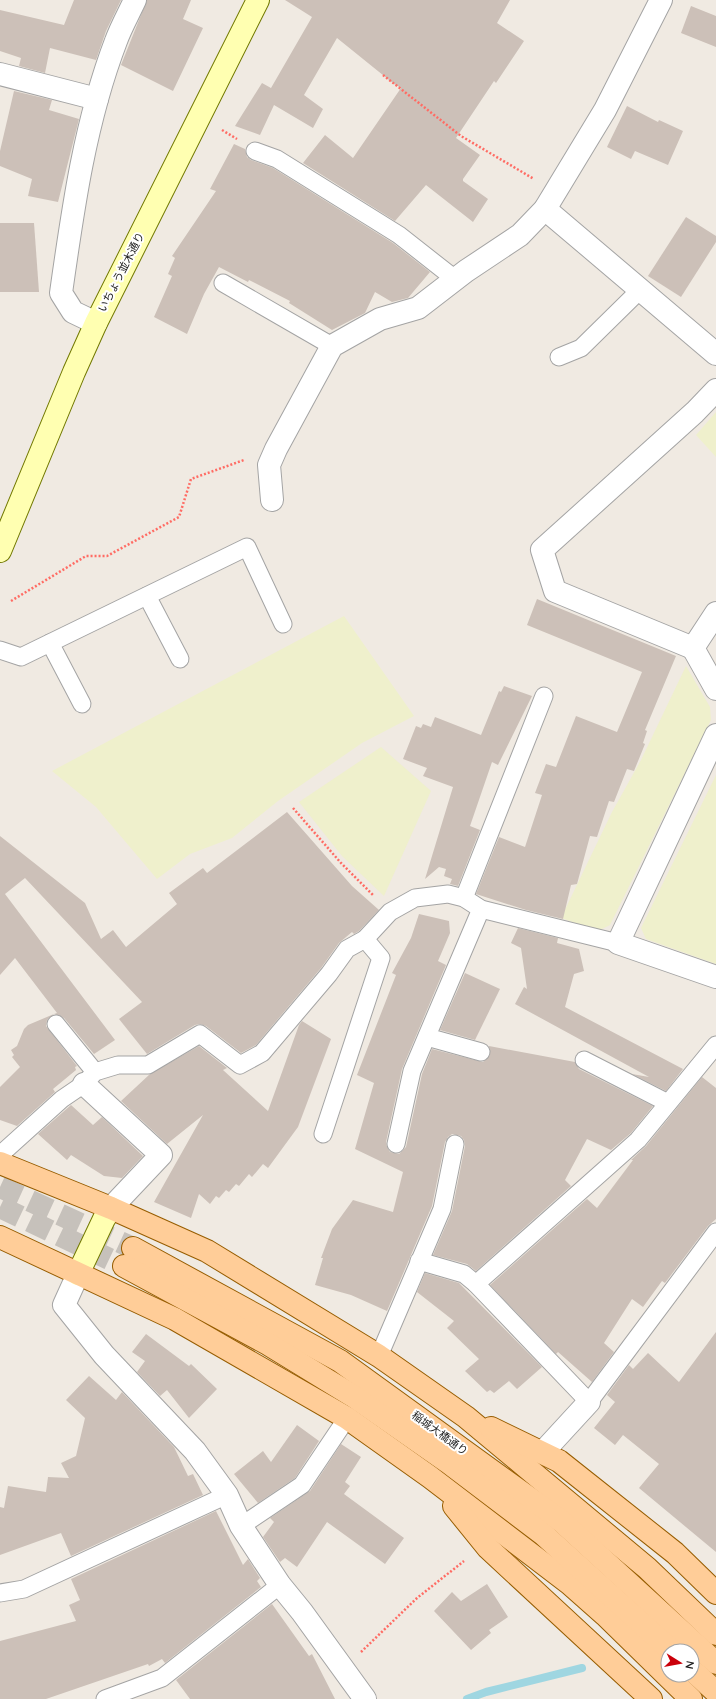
<svg xmlns="http://www.w3.org/2000/svg" width="716" height="1699" viewBox="0 0 716 1699" font-family="Quicksand,'Noto Sans JP',sans-serif">
	<style>
		.farmland { fill: #eff0cc }
		.lines { fill: none; stroke-linecap: round; stroke-linejoin: round }
		.stream { stroke: #9fd6e1; stroke-width: 8 }
		.building { fill: #ccc0b8 }
		.primary-tunnel { stroke: #c6c1bb; stroke-width: 22; stroke-dasharray: 22 11; stroke-linecap: butt }
		.lane-casing { stroke: #a4a4a4; stroke-width: 19 }
		.street-casing { stroke: #a4a4a4; stroke-width: 24 }
		.secondary-casing { stroke: #727900; stroke-width: 24 }
		.primary-casing { stroke: #975d00; stroke-width: 24 }
		.path { stroke: #ff6c64; stroke-width: 2.5; stroke-dasharray: 2 2; stroke-linecap: butt }
		.lane { stroke: #fff; stroke-width: 17 }
		.street { stroke: #fff; stroke-width: 22 }
		.secondary { stroke: #ffffb1; stroke-width: 22 }
		.primary { stroke: #ffcd98; stroke-width: 22 }
		.labels { text-anchor: middle; dominant-baseline: central; stroke-width: 4; stroke-linejoin: round; paint-order: stroke }
		.street-label { font-size: 11px; fill: #1d1d1d; stroke: #fff }
	</style>
	<rect width="100%" height="100%" fill="#f0eae2"/>
	<g class="farmland">
		<polygon points="716,412 716,457 696,435"/>
		<polygon points="344,616 414,716 362,743 278,801 232,838 190,854 157,879 96,807 52,771"/>
		<polygon points="686,666 710,707 711,720 610,925 598,931 561,918 612,812 641,760"/>
		<polygon points="381,747 431,791 384,896 342,856 299,802"/>
		<polygon points="716,775 716,964 646,939 641,928"/>
	</g>
	<g class="lines">
		<polyline class="stream" points="467,1699 486,1692 582,1668"/>
	</g>
	<g class="building">
		<polygon points="74,0 121,0 106,31 96,60 50,48 45,73 19,66 21,58 0,51 0,10 64,25"/>
		<polygon points="147,0 191,0 183,19 203,28 173,91 121,65"/>
		<polygon points="285,0 510,0 497,23 524,41 496,83 494,81 456,138 480,155 463,179 463,181 488,199 473,222 426,185 395,221 303,163 325,135 353,158 401,88 394,84 337,38 304,95 323,109 313,128 274,105 260,135 235,126 262,83 271,88 312,17"/>
		<polygon points="691,6 716,16 716,47 681,33"/>
		<polygon points="14,91 52,100 49,110 79,119 58,202 28,196 32,179 0,166 0,151"/>
		<polygon points="627,106 658,122 659,120 683,131 668,165 635,151 631,159 607,147"/>
		<polygon points="234,144 245,149 247,157 251,160 273,168 393,243 430,272 408,298 392,302 375,292 365,313 332,330 289,303 290,301 249,280 248,282 219,267 204,294 187,334 154,317 172,276 168,274 175,258 172,256 216,191 210,189"/>
		<polygon points="686,217 716,236 716,242 681,297 648,276"/>
		<polygon points="0,223 34,223 39,292 0,292"/>
		<polygon points="537,599 676,656 645,730 647,731 643,743 645,744 634,771 627,769 614,802 609,801 597,837 590,836 577,884 571,885 563,919 526,910 476,894 499,837 525,847 542,795 535,793 546,764 556,767 576,716 617,732 642,672 527,625"/>
		<polygon points="504,686 532,696 498,765 492,762 470,826 480,830 458,886 450,884 452,879 444,876 446,869 439,867 425,879 453,787 423,776 427,768 403,759 416,726 421,728 423,724 431,727 435,717 481,735 499,691 501,692"/>
		<polygon points="287,812 352,886 379,910 359,931 354,934 352,932 339,943 321,968 256,1045 241,1053 206,1026 200,1024 195,1025 147,1054 119,1019 142,1002 25,878 5,894 115,1040 94,1054 64,1018 54,1014 57,1013 15,958 0,975 0,836 85,903 101,939 113,930 126,947 177,904 169,893 203,868 207,873"/>
		<polygon points="419,914 449,921 450,933 438,961 446,965 402,1069 386,1142 387,1147 390,1152 399,1154 406,1147 422,1074 432,1049 483,1062 490,1055 489,1046 575,1062 579,1069 653,1106 631,1133 611,1150 587,1139 565,1180 571,1186 476,1271 467,1264 433,1255 452,1211 465,1146 464,1140 461,1136 452,1134 448,1137 445,1142 432,1206 387,1311 351,1295 315,1285 323,1258 321,1258 332,1229 353,1200 393,1212 403,1172 355,1149 374,1083 357,1075 396,975 392,973 411,938"/>
		<polygon points="518,928 558,938 557,943 579,949 584,971 574,974 565,1007 683,1069 666,1091 632,1074 649,1077 515,1004 524,987 527,989 521,948 511,943"/>
		<polygon points="465,973 500,989 475,1040 440,1030"/>
		<polygon points="54,1014 47,1020 46,1026 77,1066 75,1067 76,1070 53,1089 55,1092 17,1126 0,1120 0,1087 20,1067 12,1057 14,1055 11,1050 17,1046 24,1029 28,1025"/>
		<polygon points="302,1021 331,1039 298,1127 268,1168 263,1164 252,1177 249,1174 239,1186 236,1184 229,1192 226,1190 219,1198 216,1196 210,1204 199,1194 191,1218 154,1202 203,1115 167,1144 121,1101 150,1074 199,1046 227,1068 223,1070 268,1111 299,1025"/>
		<polygon points="702,1077 716,1088 716,1219 708,1226 665,1283 662,1281 643,1307 632,1299 604,1343 614,1352 592,1382 558,1352 556,1354 490,1285 587,1199 597,1208 633,1160 631,1160 646,1146"/>
		<polygon points="71,1105 93,1125 102,1117 143,1156 122,1178 104,1176 71,1155 67,1160 38,1134"/>
		<polygon points="425,1273 459,1283 542,1367 517,1389 509,1381 494,1393 490,1390 487,1392 465,1371 479,1359 447,1328 454,1321 417,1292"/>
		<polygon points="716,1332 716,1552 639,1488 659,1464 623,1435 615,1445 594,1428 615,1402 607,1395 629,1365 633,1369 648,1353 679,1382"/>
		<polygon points="146,1334 189,1366 191,1364 217,1389 189,1418 167,1390 160,1396 137,1372 145,1361 132,1352"/>
		<polygon points="89,1376 116,1400 122,1392 174,1447 188,1476 193,1474 203,1495 71,1556 61,1533 0,1555 0,1507 4,1508 8,1486 46,1492 48,1477 69,1478 61,1463 76,1456 85,1418 66,1400"/>
		<polygon points="297,1425 319,1441 295,1478 258,1503 234,1474 263,1451 271,1462"/>
		<polygon points="341,1444 361,1457 345,1482 350,1486 344,1494 404,1538 385,1564 327,1522 297,1567 285,1558 280,1562 263,1537 274,1522 270,1518 310,1491"/>
		<polygon points="216,1511 243,1565 248,1559 260,1578 257,1581 261,1587 165,1663 162,1659 149,1666 148,1664 46,1699 0,1699 0,1641 76,1621 69,1605 80,1600 71,1579"/>
		<polygon points="487,1584 508,1617 489,1630 491,1633 471,1650 434,1611 452,1592 461,1601"/>
		<polygon points="272,1604 309,1656 312,1654 335,1699 190,1699 176,1680"/>
	</g>
	<g class="lines">
		<g class="primary-tunnel">
			<polyline points="0,1187 133,1248"/>
			<polyline points="0,1207 124,1266"/>
		</g>
		<defs>
			<g id="lane">
				<polyline points="255,151 277,159 399,235 455,279"/>
				<polyline points="223,283 332,346"/>
				<polyline points="559,357 581,348 640,290"/>
				<polyline points="147,596 180,659"/>
				<polyline points="50,643 82,704"/>
				<polyline points="0,650 21,657 247,547 283,624"/>
				<polyline points="464,898 544,696"/>
				<polyline points="56,1024 95,1072"/>
				<polyline points="427,1037 481,1052"/>
				<polyline points="584,1060 668,1103"/>
				<polyline points="323,1134 381,958 365,939"/>
				<polyline points="396,1144 412,1071 481,909"/>
				<polyline points="0,1155 62,1099 84,1084 95,1072 118,1065 148,1065 200,1034 240,1065 262,1053 329,974 347,949 365,939 390,912 415,898 448,894 464,898 481,909 618,943"/>
				<polyline points="419,1261 464,1274 476,1284 589,1402 716,1232"/>
				<polyline points="476,1284 638,1140 716,1045"/>
				<polyline points="379,1356 442,1209 455,1144"/>
				<polyline points="241,1526 302,1485 347,1418"/>
				<polyline points="0,1593 24,1589 227,1495"/>
				<polyline points="105,1699 162,1678 280,1585"/>
			</g>
			<g id="street">
				<polyline points="0,74 97,99"/>
				<polyline points="545,209 716,354"/>
				<path d="M96 323 73 312 61 293C73 208 85 122 116 41 121 27 129 13 135 0"/>
				<polyline points="716,390 695,412 542,550 555,591 693,648 716,613"/>
				<polyline points="272,500 269,465 276,449 332,346 380,319 418,308 466,271 520,235 545,209 605,110 661,0"/>
				<polyline points="693,648 716,689"/>
				<polyline points="716,735 618,943 716,977"/>
				<polyline points="84,1084 161,1155 111,1208"/>
				<polyline points="78,1274 64,1305 104,1355 195,1451 227,1495 241,1526 280,1585 302,1612 365,1699"/>
				<polyline points="543,1452 589,1402"/>
			</g>
			<g id="secondary">
				<polyline points="0,551 74,372 96,323 258,0"/>
				<polyline points="78,1274 104,1219 111,1208"/>
			</g>
			<g id="primary">
				<polyline points="0,1163 111,1208 207,1251 379,1356 466,1417 647,1568 716,1634"/>
				<polyline points="0,1237 175,1319 347,1418 430,1477 570,1584 605,1615 691,1699"/>
				<polyline points="133,1248 340,1361 561,1521 716,1663"/>
				<polyline points="124,1266 268,1344 353,1396 449,1463 544,1535 672,1651"/>
				<polyline points="491,1428 559,1461 675,1553 716,1593"/>
				<polyline points="454,1506 488,1548 651,1699"/>
				<polyline points="692,1670 716,1692"/>
			</g>
		</defs>
		<use href="#lane" class="lane-casing"/>
		<use href="#street" class="street-casing"/>
		<use href="#secondary" class="secondary-casing"/>
		<use href="#primary" class="primary-casing"/>
		<g class="path">
			<polyline points="383,75 461,136 534,179"/>
			<polyline points="222,130 237,139"/>
			<polyline points="11,601 86,556 107,556 179,517 191,479 244,460"/>
			<polyline points="293,808 341,863 374,896"/>
			<polyline points="361,1652 417,1598 464,1561"/>
		</g>
		<use href="#lane" class="lane"/>
		<use href="#street" class="street"/>
		<use href="#secondary" class="secondary"/>
		<use href="#primary" class="primary"/>
	</g>
	<g class="labels">
		<g class="street-label">
			<text transform="translate(121 272) rotate(-63)">いちょう並木通り</text>
			<text transform="translate(440 1433) rotate(36)">稲城大橋通り</text>
		</g>
	</g>
	<g transform="translate(680 1663) rotate(101)"><circle r="19" fill="#ffffff" stroke="#a5a5a5"/>
	<path d="M0-3L7 15L0 10L-7 15Z" fill="#cb000a"/>
	<text y="-6" font-size="11" font-weight="bold" text-anchor="middle" fill="#1d1d1d">N</text>
	</g>
</svg>
